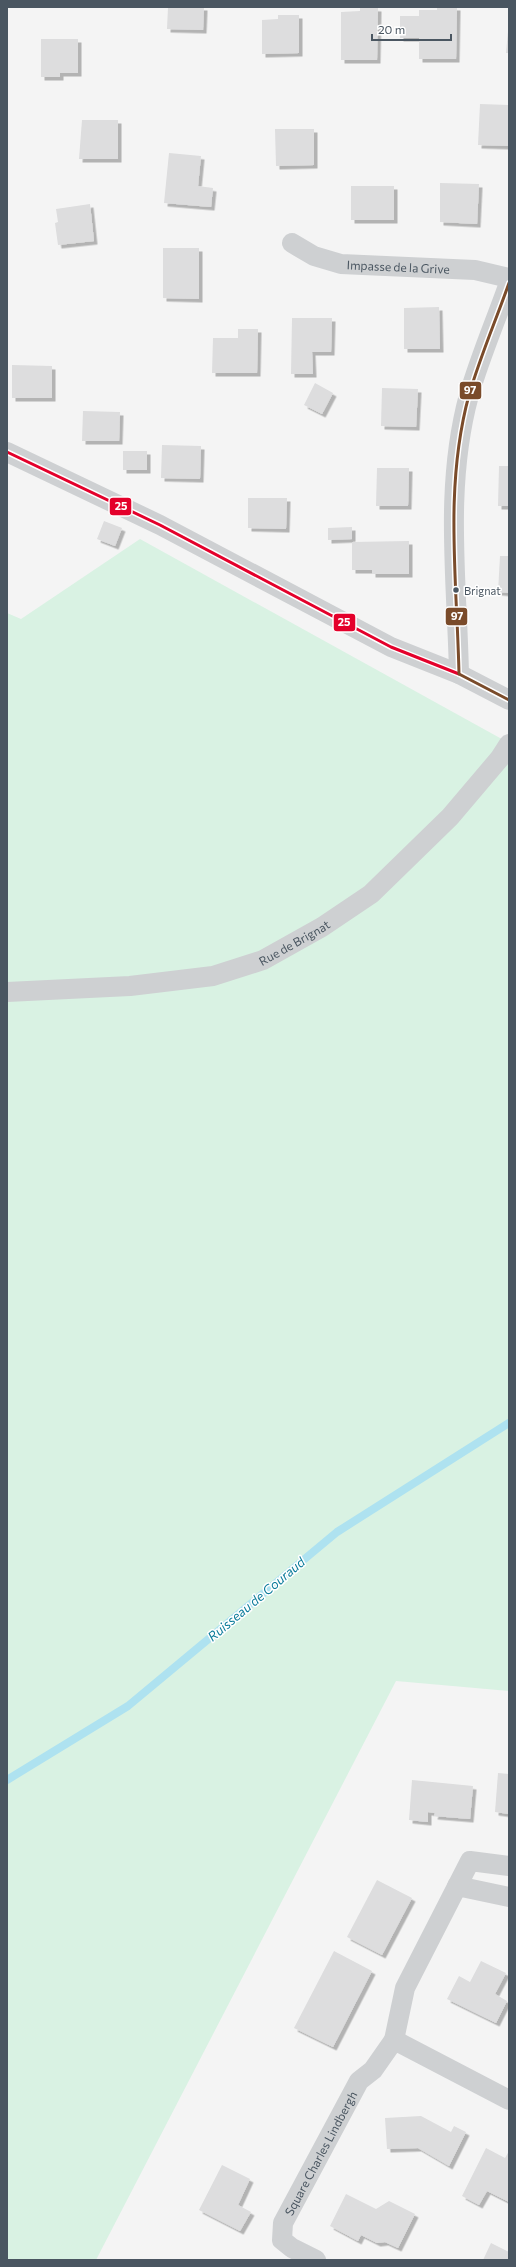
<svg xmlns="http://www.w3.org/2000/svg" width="516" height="2267" viewBox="0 0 516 2267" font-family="Commissioner,sans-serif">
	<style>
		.green { fill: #d9f2e3 }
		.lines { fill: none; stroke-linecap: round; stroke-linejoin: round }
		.stream { stroke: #aee2f0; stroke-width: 8 }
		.building { fill: #ddddde; filter: url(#shadow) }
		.minor { stroke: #ced0d2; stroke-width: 20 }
		.bus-1-casing { stroke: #fff; stroke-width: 6 }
		.bus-2-casing { stroke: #fff; stroke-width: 6 }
		.bus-1 { stroke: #e4002b; stroke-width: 3 }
		.bus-2 { stroke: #7a4b2a; stroke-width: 3 }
		.bus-dot { fill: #4a5661; stroke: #fff; stroke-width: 1.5 }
		.labels { text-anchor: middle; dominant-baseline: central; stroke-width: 3; stroke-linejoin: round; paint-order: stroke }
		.bus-label { font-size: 11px; fill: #4a5661; stroke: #fff; text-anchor: start }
		.street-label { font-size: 12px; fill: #4a5661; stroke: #fff }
		.water-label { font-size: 13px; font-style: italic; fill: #0c7c9b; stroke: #fff }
		.line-badge { stroke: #fff; stroke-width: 1.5 }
		.badge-label { font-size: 11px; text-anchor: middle; font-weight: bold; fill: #fff }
	</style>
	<defs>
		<filter id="shadow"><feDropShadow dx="3.5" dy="3.5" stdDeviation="0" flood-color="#0004"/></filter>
	</defs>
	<rect width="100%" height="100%" fill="#f4f4f4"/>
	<polygon class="green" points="140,539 509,743 509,1691 396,1681 96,2260 7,2260 7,613 21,619"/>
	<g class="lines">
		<polyline class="stream" points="7,1780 128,1706 337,1532 509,1423"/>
	</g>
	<g class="building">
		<polygon points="168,7 204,7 203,30 167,29"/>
		<polygon points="360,7 378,8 377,60 341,60 341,12 360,11"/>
		<polygon points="437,7 457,7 456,59 419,59 419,38 400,38 400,16 419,16 419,10 437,10"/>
		<polygon points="278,15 299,15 299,53 262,54 262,20 278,19"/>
		<polygon points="508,31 509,31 509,53 506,53"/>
		<polygon points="41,39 78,39 78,73 60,73 60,77 41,77"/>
		<polygon points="480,104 509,105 509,146 478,145"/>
		<polygon points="82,120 118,120 118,159 79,159"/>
		<polygon points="275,129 314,129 314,165 276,166"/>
		<polygon points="169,153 201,156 198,186 213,188 211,207 164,203"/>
		<polygon points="440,183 479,184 477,224 440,222"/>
		<rect x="351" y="186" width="43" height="34"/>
		<polygon points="90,204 94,241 58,245 55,223 58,222 56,209"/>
		<polygon points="163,248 199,248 199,299 163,298"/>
		<polygon points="439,307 440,349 404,349 404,308"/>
		<polygon points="292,318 332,318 331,352 312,352 313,374 291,374"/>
		<polygon points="238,329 258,329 257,373 212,373 213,338 238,338"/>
		<polygon points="12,365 52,366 52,398 12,398"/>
		<polygon points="315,383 333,393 322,414 304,405"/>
		<polygon points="382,388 418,389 416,427 381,426"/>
		<polygon points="83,411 120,412 119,441 82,441"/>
		<polygon points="162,445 201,446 200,479 161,478"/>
		<rect x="123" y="451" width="24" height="19"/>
		<polygon points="499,466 509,466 509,506 498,506"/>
		<polygon points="377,468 409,468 408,506 376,506"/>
		<polygon points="248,498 287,498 286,529 248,528"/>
		<polygon points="104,521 122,528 115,546 97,539"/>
		<polygon points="352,527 352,539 328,540 328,528"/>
		<polygon points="409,541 409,574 372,574 372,570 352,570 352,542"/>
		<polygon points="500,556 509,556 509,593 498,592"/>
		<polygon points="498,1773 509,1774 509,1814 495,1812"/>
		<polygon points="412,1780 473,1786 470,1819 434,1816 435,1813 428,1812 428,1822 409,1820"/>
		<polygon points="377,1880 412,1898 382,1955 347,1937"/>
		<polygon points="334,1951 372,1971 333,2047 294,2028"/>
		<polygon points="481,1961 506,1973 495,1994 507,2001 496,2023 447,1999 459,1976 470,1982"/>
		<polygon points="421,2116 451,2132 454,2126 466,2132 449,2166 418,2148 387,2149 385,2118"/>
		<polygon points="486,2148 505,2158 509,2151 509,2202 487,2191 479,2205 462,2196"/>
		<polygon points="222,2165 250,2179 238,2205 251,2212 240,2231 199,2210"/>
		<polygon points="346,2194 376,2209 389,2201 415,2214 398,2248 385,2242 377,2243 361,2235 358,2241 330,2226"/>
		<polygon points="491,2243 509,2252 509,2260 483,2260"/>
	</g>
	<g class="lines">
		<g class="minor">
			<path id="s1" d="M292 243 314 256 341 264 475 270 509 278"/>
			<path d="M509 283C496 320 480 357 469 395 444 487 457 580 459 674L509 700"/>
			<polyline points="7,452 160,525 391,647 459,674"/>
			<path id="s2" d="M7 992 130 986 213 976 263 960 322 927 371 894 450 817 500 758 509 744"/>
			<polyline points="457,1886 509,1897"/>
			<polyline points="394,2040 405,1988 470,1861 509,1866"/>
			<path id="s3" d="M316 2260 292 2248 282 2240 283 2223 359 2081 373 2070 394 2040 509 2100"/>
		</g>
		<defs>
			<polyline id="bus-1" points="7,452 160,525 391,647 459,674"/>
			<path id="bus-2" d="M509 283C496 320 480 357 469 395 444 487 457 580 459 674L509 700"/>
		</defs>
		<use href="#bus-1" class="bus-1-casing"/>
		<use href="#bus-2" class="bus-2-casing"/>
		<use href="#bus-1" class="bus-1"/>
		<use href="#bus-2" class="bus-2"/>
	</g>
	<circle class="bus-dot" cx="456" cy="590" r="3.5"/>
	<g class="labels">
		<g class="bus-label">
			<text x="464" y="590">Brignat</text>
		</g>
		<g class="street-label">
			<text stroke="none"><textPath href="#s1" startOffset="111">Impasse de la Grive</textPath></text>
			<text stroke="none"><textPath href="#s2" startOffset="295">Rue de Brignat</textPath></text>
			<text stroke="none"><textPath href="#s3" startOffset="136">Square Charles Lindbergh</textPath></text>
		</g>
		<g class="water-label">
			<text transform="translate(256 1599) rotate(-40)">Ruisseau de Couraud</text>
		</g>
	</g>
	<g class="line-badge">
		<rect x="459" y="381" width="23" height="19" rx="4" fill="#7a4b2a"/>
		<rect x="109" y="497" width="23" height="19" rx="4" fill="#e4002b"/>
		<rect x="445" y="607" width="23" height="19" rx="4" fill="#7a4b2a"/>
		<rect x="333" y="613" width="23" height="19" rx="4" fill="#e4002b"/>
	</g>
	<g class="badge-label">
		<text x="470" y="394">97</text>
		<text x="121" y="510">25</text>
		<text x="457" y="620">97</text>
		<text x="344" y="626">25</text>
	</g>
	<rect width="516" height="2267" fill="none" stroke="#4a5661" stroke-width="16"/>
	<path d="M372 34v6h79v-6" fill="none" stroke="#4a5661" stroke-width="2"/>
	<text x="378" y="34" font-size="12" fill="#4a5661" stroke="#ffffff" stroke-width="3" paint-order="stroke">20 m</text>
</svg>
